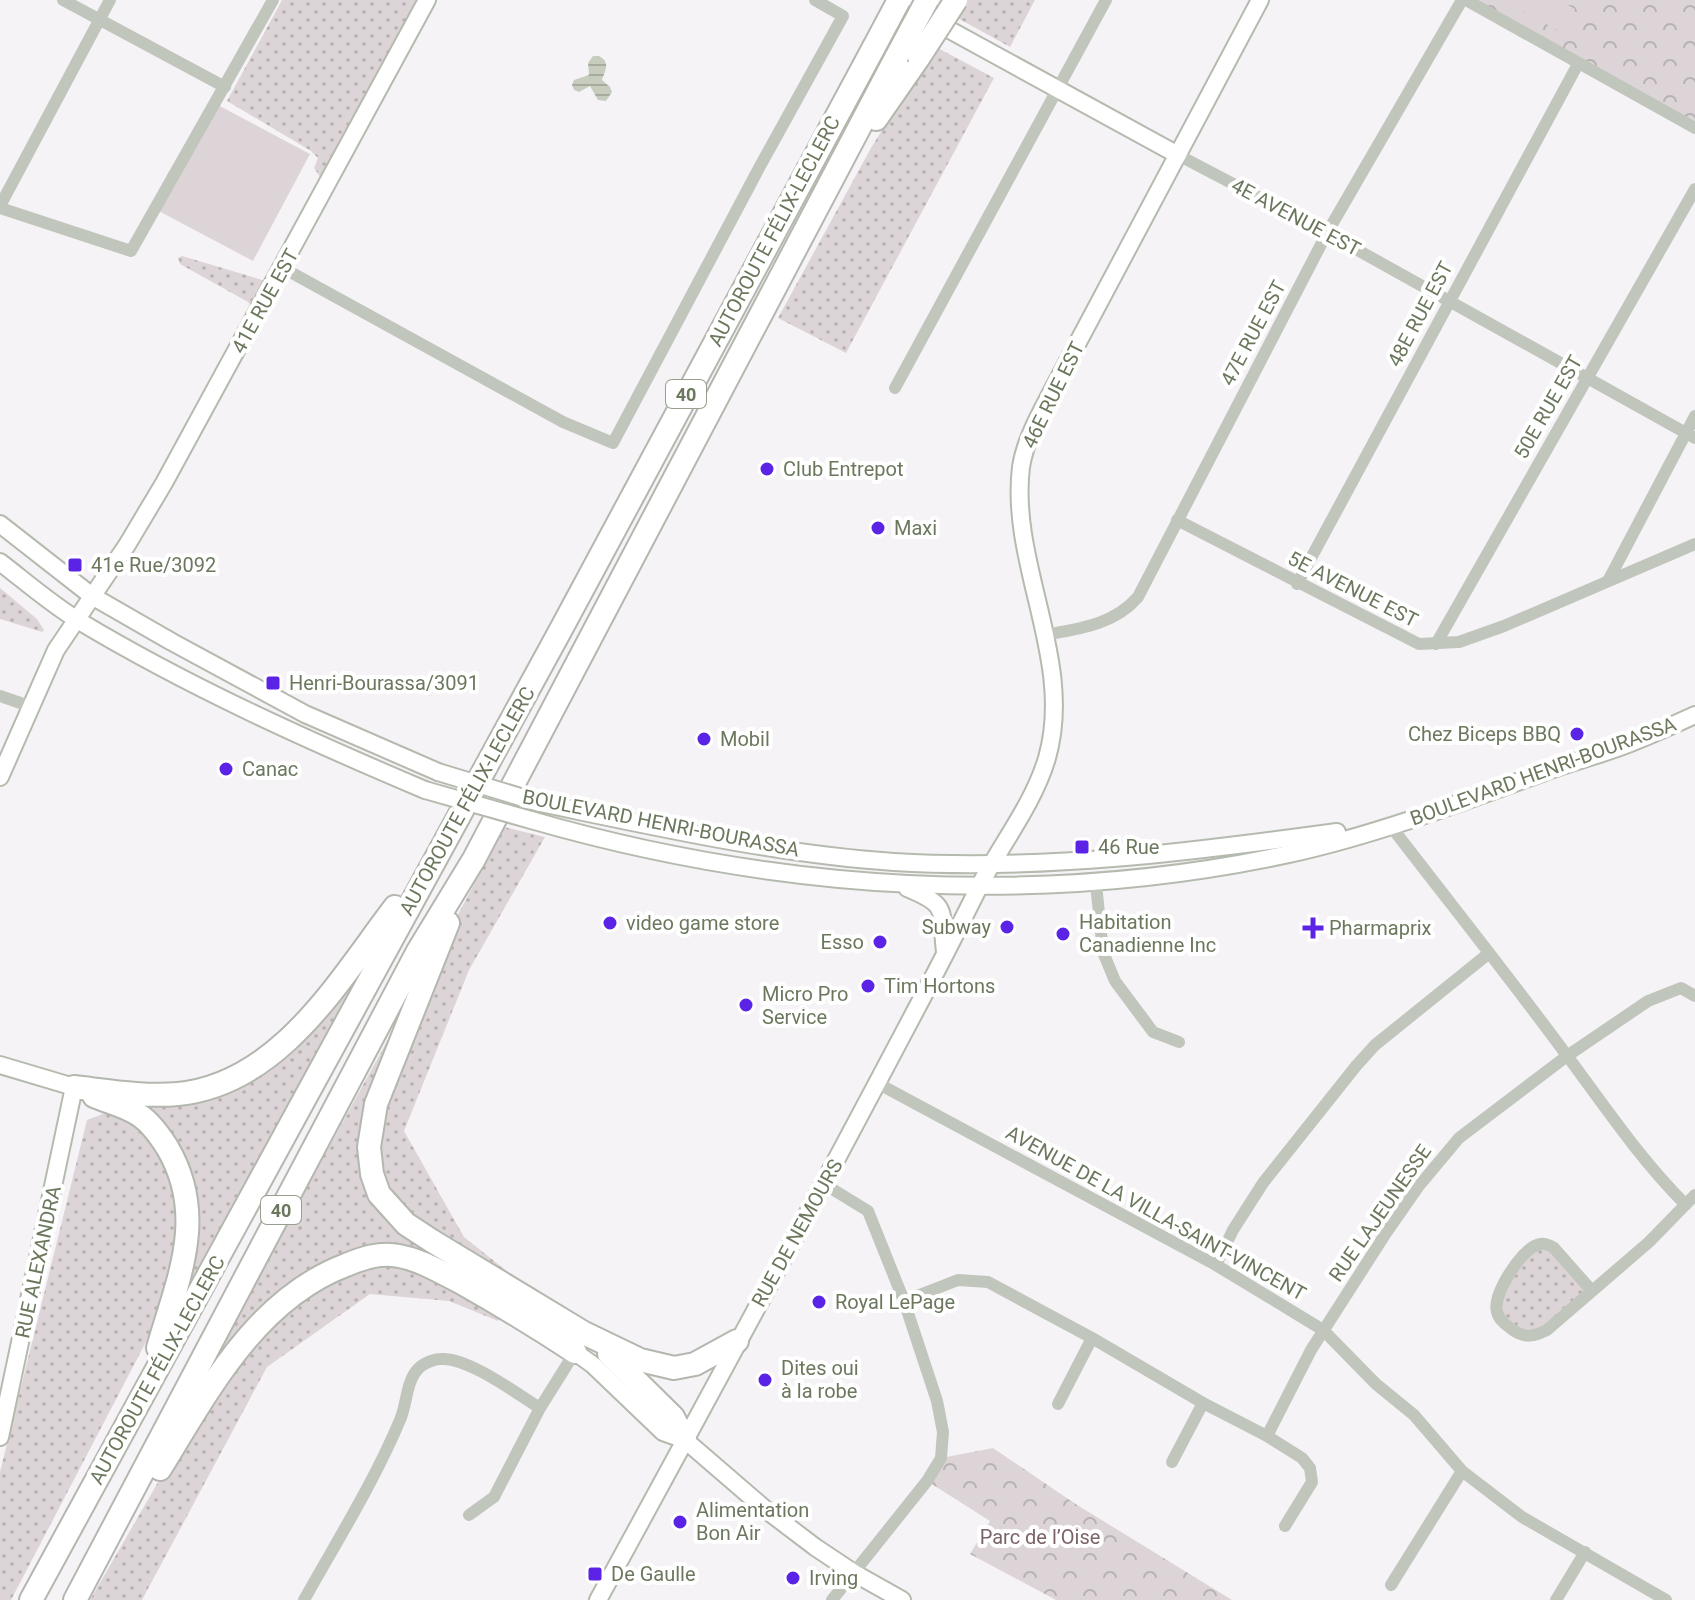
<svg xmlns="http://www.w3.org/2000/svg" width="1695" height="1600" viewBox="0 0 1695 1600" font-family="Roboto,sans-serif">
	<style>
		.grass { fill: url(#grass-dots) }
		.forest { fill: url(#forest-crowns) }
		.garden { fill: #ddd4d7 }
		.water { fill: url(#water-rules) }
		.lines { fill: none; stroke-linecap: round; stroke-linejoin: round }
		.secondary-casing { stroke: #b5baaf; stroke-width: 20 }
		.highway-casing { stroke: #b3b7ae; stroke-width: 26 }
		.street { stroke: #c1c6bd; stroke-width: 12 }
		.secondary { stroke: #fff; stroke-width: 16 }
		.highway { stroke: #fff; stroke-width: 22 }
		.secondary-bridge-casing { stroke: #b5baaf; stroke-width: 20; stroke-linecap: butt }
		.highway-bridge-casing { stroke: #b3b7ae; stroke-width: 26; stroke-linecap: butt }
		.secondary-bridge { stroke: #fff; stroke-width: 16 }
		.highway-bridge { stroke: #fff; stroke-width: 22 }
		.poi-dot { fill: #5b23e6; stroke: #fff; stroke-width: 3 }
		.labels { text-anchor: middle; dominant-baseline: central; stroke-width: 8; stroke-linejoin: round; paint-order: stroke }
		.shield { fill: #fff; stroke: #97a08e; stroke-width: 2 }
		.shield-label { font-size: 18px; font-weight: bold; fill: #6b785d }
		.street-label { font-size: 20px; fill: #6b785d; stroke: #fff }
		.poi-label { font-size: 20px; fill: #6b785d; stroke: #fff; text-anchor: start }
		.park-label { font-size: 20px; fill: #7b6467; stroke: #fff }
	</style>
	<defs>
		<pattern id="grass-dots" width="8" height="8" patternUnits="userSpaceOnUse" patternTransform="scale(2)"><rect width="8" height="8" fill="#ddd4d7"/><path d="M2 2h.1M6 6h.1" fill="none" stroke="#b7b1b2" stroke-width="1.8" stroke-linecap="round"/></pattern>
		<pattern id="forest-crowns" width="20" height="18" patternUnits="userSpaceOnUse" patternTransform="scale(2)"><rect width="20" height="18" fill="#ddd4d7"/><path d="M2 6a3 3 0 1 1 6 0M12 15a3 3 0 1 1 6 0" fill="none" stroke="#b7b1b2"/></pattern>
		<pattern id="water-rules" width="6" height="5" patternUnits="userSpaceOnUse" patternTransform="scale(2)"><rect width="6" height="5" fill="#c7cdbe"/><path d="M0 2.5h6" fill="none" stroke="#a6ab9e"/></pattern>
	</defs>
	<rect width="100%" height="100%" fill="#f6f3f6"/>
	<g class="grass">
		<polygon points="282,0 421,0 323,181 314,168 318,158 311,151 227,101"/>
		<polygon points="966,0 1035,0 1010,47 954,16"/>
		<polygon points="934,46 994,78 846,353 778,318 871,148"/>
		<polygon points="182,256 269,282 254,309 248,302 180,264 178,258"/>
		<polygon points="0,588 37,619 44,630 42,632 0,619"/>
		<polygon points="504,827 545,837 469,970 404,1131 464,1237 523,1284 415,1225 377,1175 386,1089 442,945"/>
		<polygon points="364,965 191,1280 185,1278 186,1172 113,1095 222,1090"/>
		<polygon points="396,1025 362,1156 427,1245 424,1253 347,1256 219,1366 212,1360"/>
		<polygon points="105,1113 121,1117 152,1138 183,1201 169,1298 11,1600 0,1600 0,1472 87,1120"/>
		<polygon points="1546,1243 1592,1291 1536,1335 1502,1322 1500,1290 1526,1252"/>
		<polygon points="406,1265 503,1312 498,1321 449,1301 370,1294 267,1367 142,1600 90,1600 172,1458 251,1349 298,1299 361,1266"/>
	</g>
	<g class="forest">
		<polygon points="1466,0 1695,0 1695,128"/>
		<polygon points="993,1448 1074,1503 1232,1600 1056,1600 970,1554 990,1521 927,1481 941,1458"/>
	</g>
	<g class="garden">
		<polygon points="1503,0 1559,0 1575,9 1562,33"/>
		<polygon points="216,104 310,154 253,261 155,209"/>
	</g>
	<path class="water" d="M593 56H599C611 62 605 71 602 80L610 87 612 92 606 101 598 100 590 86 579 92 574 90 572 85 574 80 589 75 588 63Z"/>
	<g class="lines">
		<defs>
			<g id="secondary">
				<polyline points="895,0 1178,155"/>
				<polyline points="0,524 92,596 172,642 305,714 438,772"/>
				<path d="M0 562C26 582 51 604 79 621 189 687 307 740 425 790"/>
				<polyline points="0,777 56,650 127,545 164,483 427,0"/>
				<path d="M540 803C656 827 775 854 894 862 1043 871 1190 852 1337 832"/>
				<path d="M531 820C777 891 1038 908 1289 854 1375 835 1460 803 1542 773 1571 762 1600 755 1628 744 1651 735 1673 725 1695 715"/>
				<path d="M907 888C951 906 940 911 945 952"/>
				<polyline points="0,1065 74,1087 0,1437"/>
				<polyline points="575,1352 593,1365 663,1432 685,1440 765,1509 815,1547 854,1573 902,1600"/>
				<path d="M598 1600C707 1401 815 1201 921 1000 941 963 960 925 979 887 1001 844 1033 805 1047 758 1075 661 1009 564 1021 467 1025 441 1039 416 1051 393L1260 0"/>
			</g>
			<g id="highway">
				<polyline points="876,119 919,57"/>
				<polyline points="448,923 376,1104 369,1147 372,1174 379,1194 406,1224 432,1241 584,1333 640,1360 674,1368 695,1364 737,1341"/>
				<path d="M74 1087C109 1091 144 1097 178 1094 280 1084 339 980 395 907"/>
				<path d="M94 1096C108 1102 126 1106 139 1115 150 1122 160 1136 167 1147 208 1216 178 1278 158 1348"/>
				<polyline points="609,1354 673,1417 685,1440"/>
				<path d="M160 1469C208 1391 256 1299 346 1265 363 1258 380 1252 399 1256 421 1260 440 1272 460 1282 499 1304 537 1327 575 1352"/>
				<polyline points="31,1600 559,633 874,47"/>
				<polyline points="75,1600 418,951 474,859 897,56"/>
			</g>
		</defs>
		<use href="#secondary" class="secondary-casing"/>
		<use href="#highway" class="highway-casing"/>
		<g class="street">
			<polyline points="63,0 225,87"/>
			<polyline points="1466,0 1695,128"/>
			<polyline points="1178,155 1327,233 1695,438"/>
			<polyline points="0,206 110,0"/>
			<polyline points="0,208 131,251 273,0"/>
			<polyline points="283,268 563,422 613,443 759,168 843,16 815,0"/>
			<polyline points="895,388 1106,0"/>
			<polyline points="1177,520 1419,644 1459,642 1504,626 1695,544"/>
			<polyline points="1608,581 1695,416"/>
			<polyline points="1297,584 1578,64"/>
			<path d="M1044 635C1078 629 1114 625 1138 597L1327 233 1462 0"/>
			<polyline points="1436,644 1695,189"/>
			<polyline points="0,696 29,706"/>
			<path d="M1390 825C1449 902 1510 978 1568 1057 1606 1108 1640 1159 1685 1204"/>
			<polyline points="1096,884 1103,952 1115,981 1153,1032 1179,1042"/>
			<polyline points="877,1083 1216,1265 1323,1330 1376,1384 1414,1415 1462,1471 1522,1517 1666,1600"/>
			<polyline points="824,1184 868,1211 904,1301 937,1401 943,1432 941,1458 927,1481 832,1600"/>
			<polyline points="1216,1265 1233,1230 1263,1183 1356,1066 1375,1045 1488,954"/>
			<path d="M1592 1291 1554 1248C1549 1245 1543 1242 1537 1245 1521 1250 1492 1295 1497 1312 1499 1320 1506 1325 1513 1330 1525 1339 1535 1336 1547 1330L1649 1242 1695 1195"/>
			<polyline points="904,1301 958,1280 988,1282 1092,1338 1203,1403 1267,1436 1302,1458 1310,1468 1312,1482 1285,1526"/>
			<polyline points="1058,1404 1092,1338"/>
			<polyline points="1267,1436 1311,1350 1386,1233 1418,1187 1459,1138 1567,1056 1648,1001 1681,988 1695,996"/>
			<polyline points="1172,1462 1203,1403"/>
			<polyline points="469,1515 494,1497 540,1408 575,1352"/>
			<polyline points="1391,1585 1462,1471"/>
			<path d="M304 1600C337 1541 374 1482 400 1420 407 1405 406 1380 419 1368 424 1363 434 1359 441 1359 468 1357 517 1394 540 1408"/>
			<polyline points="1556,1600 1585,1552"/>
		</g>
		<use href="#secondary" class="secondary"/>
		<use href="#highway" class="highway"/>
		<defs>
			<g id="secondary-bridge">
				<polyline points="438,772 540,803"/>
				<polyline points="425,790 531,820"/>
			</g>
			<g id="highway-bridge">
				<polyline points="874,47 899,0"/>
				<polyline points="897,56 927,0"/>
				<polyline points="919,57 956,0"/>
			</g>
		</defs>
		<use href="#secondary-bridge" class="secondary-bridge-casing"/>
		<use href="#highway-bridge" class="highway-bridge-casing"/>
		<use href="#secondary-bridge" class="secondary-bridge"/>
		<use href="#highway-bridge" class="highway-bridge"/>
	</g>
	<g class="poi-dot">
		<circle cx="767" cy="469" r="8"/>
		<circle cx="878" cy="528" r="8"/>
		<rect x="67" y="557" width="16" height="16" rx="4"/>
		<rect x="265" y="675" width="16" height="16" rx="4"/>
		<circle cx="1577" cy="734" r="8"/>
		<circle cx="704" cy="739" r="8"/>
		<circle cx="226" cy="769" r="8"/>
		<rect x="1074" y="839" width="16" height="16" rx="4"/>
		<circle cx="610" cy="923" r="8"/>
		<circle cx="1007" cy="927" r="8"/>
		<path d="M1309 916h8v8h8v8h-8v8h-8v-8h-8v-8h8z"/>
		<circle cx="1063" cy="934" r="8"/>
		<circle cx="880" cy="942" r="8"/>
		<circle cx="868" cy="986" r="8"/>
		<circle cx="746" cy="1005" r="8"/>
		<circle cx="819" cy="1302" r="8"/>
		<circle cx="765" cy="1380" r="8"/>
		<circle cx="680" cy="1522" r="8"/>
		<rect x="587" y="1566" width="16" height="16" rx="4"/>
		<circle cx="793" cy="1578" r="8"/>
	</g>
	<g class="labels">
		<g class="shield">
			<rect x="666" y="380" width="40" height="28" rx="6"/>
			<rect x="261" y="1196" width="40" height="28" rx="6"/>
		</g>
		<g class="shield-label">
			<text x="686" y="394">40</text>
			<text x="281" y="1210">40</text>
		</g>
		<g class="street-label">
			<text transform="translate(1296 217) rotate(28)">4E AVENUE EST</text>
			<text transform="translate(774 231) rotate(-62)">AUTOROUTE FÉLIX-LECLERC</text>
			<text transform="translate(265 301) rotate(-61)">41E RUE EST</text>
			<text transform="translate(1420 314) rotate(-62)">48E RUE EST</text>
			<text transform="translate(1253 333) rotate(-62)">47E RUE EST</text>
			<text transform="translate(1053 395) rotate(-64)">46E RUE EST</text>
			<text transform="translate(1548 407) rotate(-60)">50E RUE EST</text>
			<text transform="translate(1353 589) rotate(27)">5E AVENUE EST</text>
			<text transform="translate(1543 771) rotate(-20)">BOULEVARD HENRI-BOURASSA</text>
			<text transform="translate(467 801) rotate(-61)">AUTOROUTE FÉLIX-LECLERC</text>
			<text transform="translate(661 823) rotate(11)">BOULEVARD HENRI-BOURASSA</text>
			<text transform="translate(1156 1213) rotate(29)">AVENUE DE LA VILLA-SAINT-VINCENT</text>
			<text transform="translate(1380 1213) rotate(-55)">RUE LAJEUNESSE</text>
			<text transform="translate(797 1233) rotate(-61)">RUE DE NEMOURS</text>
			<text transform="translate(38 1262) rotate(-78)">RUE ALEXANDRA</text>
			<text transform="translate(157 1370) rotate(-61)">AUTOROUTE FÉLIX-LECLERC</text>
		</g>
		<g class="poi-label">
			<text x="783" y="469">Club Entrepot</text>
			<text x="894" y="528">Maxi</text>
			<text x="91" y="565">41e Rue/3092</text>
			<text x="289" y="683">Henri-Bourassa/3091</text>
			<text x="1561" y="734" text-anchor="end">Chez Biceps BBQ</text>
			<text x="720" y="739">Mobil</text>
			<text x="242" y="769">Canac</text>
			<text x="1098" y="847">46 Rue</text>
			<text x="1079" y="922">Habitation<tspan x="1079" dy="23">Canadienne Inc</tspan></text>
			<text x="626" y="923">video game store</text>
			<text x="991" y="927" text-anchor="end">Subway</text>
			<text x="1329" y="928">Pharmaprix</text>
			<text x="864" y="942" text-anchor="end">Esso</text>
			<text x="884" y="986">Tim Hortons</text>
			<text x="762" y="994">Micro Pro<tspan x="762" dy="23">Service</tspan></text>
			<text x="835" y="1302">Royal LePage</text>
			<text x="781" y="1368">Dites oui<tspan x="781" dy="23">à la robe</tspan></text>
			<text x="696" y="1510">Alimentation<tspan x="696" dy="23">Bon Air</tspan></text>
			<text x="611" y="1574">De Gaulle</text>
			<text x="809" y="1578">Irving</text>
		</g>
		<g class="park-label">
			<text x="1040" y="1537">Parc de l’Oise</text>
		</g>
	</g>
</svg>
